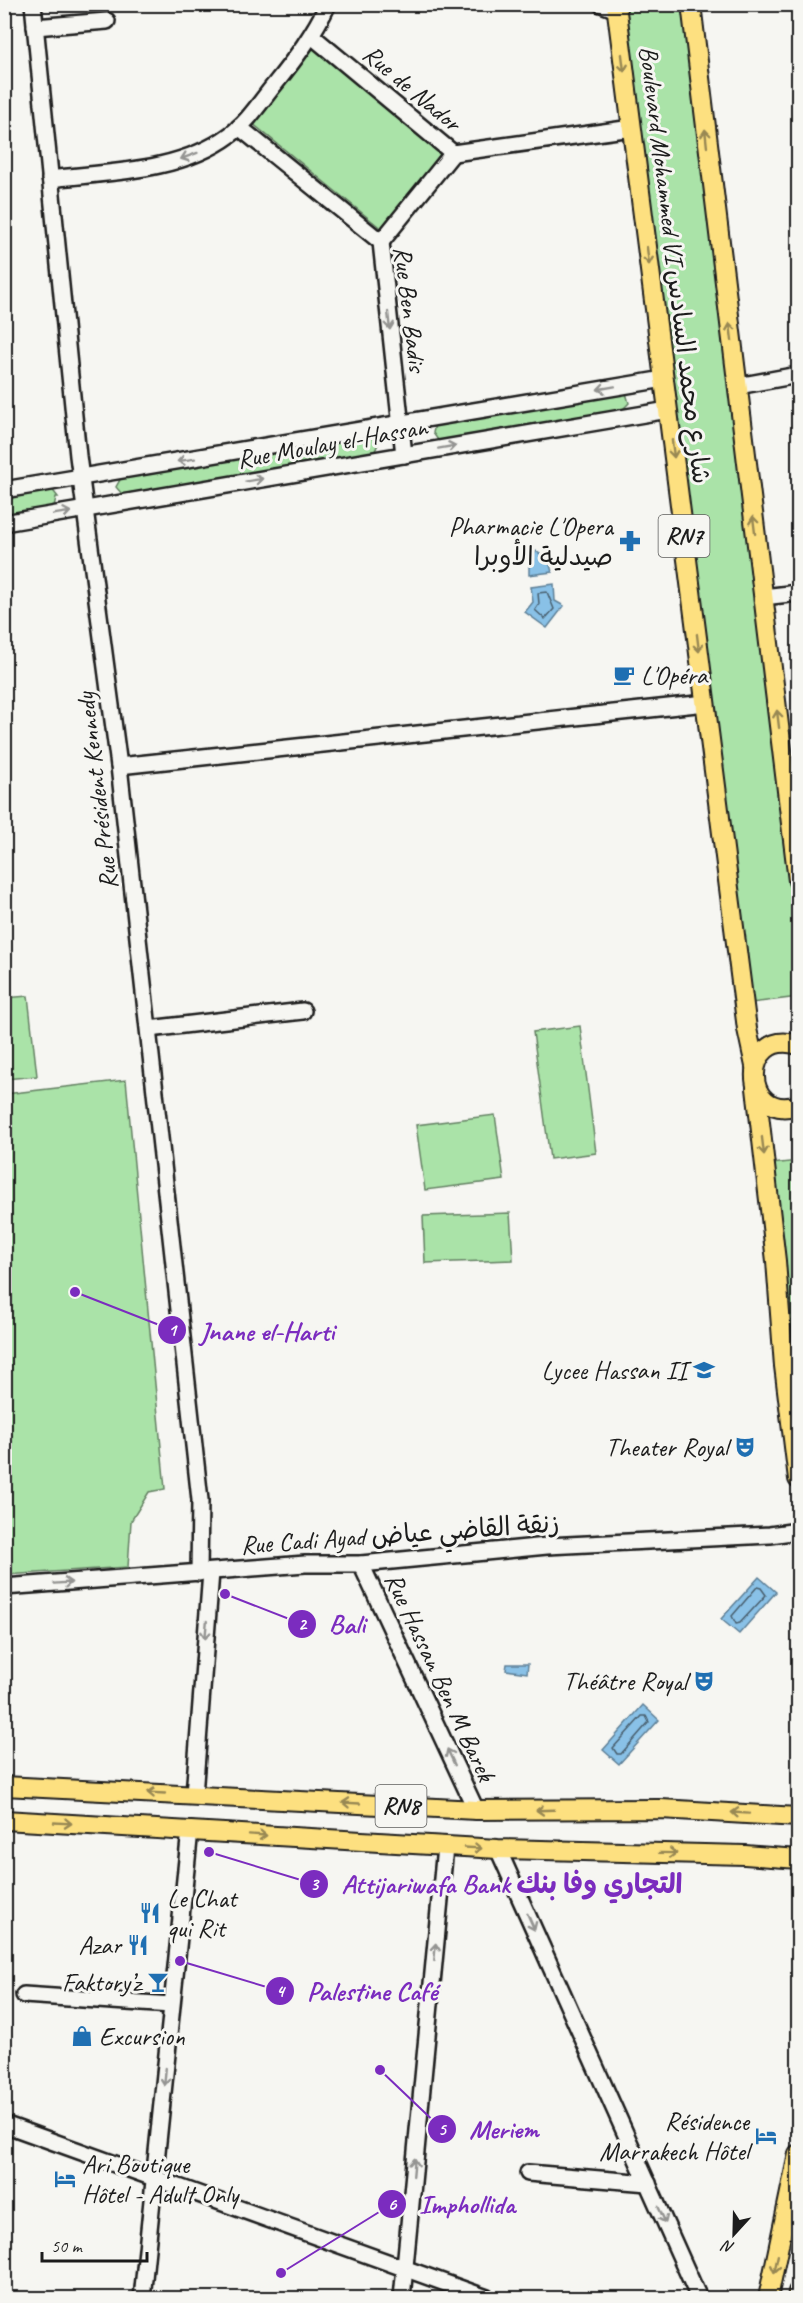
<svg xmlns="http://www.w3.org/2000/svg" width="803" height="2303" viewBox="0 0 803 2303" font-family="Caveat,'Playpen Sans Arabic',sans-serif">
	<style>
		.green { fill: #aae3a8; stroke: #638062; stroke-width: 1.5 }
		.water { fill: #89c1e7; stroke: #5d7f96; stroke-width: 1.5 }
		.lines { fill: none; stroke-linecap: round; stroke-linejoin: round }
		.shore { stroke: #485e6d; stroke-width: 1.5 }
		.minor-casing { stroke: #1c1c1c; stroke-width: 20 }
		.major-casing { stroke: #1c1c1c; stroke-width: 22 }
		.minor { stroke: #f6f6f2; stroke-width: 15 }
		.major { stroke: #fde080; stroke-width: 18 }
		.oneway { stroke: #988853 }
		.oneway2 { stroke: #949492 }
		.labels { text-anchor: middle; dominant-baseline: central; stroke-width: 6; stroke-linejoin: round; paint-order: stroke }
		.shield { fill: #f6f6f2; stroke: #5d5d5c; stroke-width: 1.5 }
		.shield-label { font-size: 24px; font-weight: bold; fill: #1c1c1c }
		.street-label { font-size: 26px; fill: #1c1c1c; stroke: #f6f6f2 }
		.poi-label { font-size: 26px; fill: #1c1c1c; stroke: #f6f6f2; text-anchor: end }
		.leader { fill: none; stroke: #7b2cbf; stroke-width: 2 }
		.callout-dot { fill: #7b2cbf; stroke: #f6f6f2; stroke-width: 2 }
		.mark-label { font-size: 18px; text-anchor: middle; font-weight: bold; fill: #fff }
		.callout-label { font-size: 27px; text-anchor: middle; font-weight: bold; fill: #7b2cbf; stroke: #f6f6f2; stroke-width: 6; stroke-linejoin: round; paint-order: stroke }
	</style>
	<rect width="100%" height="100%" fill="#f6f6f2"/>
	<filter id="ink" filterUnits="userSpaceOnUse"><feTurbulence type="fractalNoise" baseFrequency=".0167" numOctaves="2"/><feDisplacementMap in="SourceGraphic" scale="12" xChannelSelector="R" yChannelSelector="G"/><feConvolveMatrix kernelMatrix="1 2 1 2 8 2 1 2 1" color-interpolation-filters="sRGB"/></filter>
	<g filter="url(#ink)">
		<g class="green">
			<polygon points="626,5 684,5 798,912 798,997 751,1003"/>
			<polygon points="309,43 441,153 383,230 252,123"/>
			<polygon points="626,393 629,403 621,411 447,441 438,440 433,433 435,424"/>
			<polygon points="372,436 378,444 374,453 122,494 116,487 121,478"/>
			<polygon points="51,488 58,497 56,497 54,507 5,516 5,496"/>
			<polygon points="28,996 37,1076 5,1079 5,998"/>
			<polygon points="580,1026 596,1153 550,1159 533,1032"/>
			<polygon points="126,1080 165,1489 149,1492 131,1521 128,1567 5,1575 5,1094"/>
			<polygon points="495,1115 504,1180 425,1190 416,1125"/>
			<polygon points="798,1161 798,1388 772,1164"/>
			<polygon points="510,1213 513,1260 425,1263 423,1216"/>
		</g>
		<g class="water">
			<polygon points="536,551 549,561 552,572 529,575 529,563"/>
			<polygon points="554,584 555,601 564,606 547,628 525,612 533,602 531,587"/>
			<polygon points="759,1577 776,1592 739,1634 721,1619"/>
			<polygon points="507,1664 528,1664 527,1673 506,1670"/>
			<polygon points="643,1705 659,1720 619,1764 603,1750"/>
		</g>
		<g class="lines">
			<g class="shore">
				<polygon points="547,592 554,609 545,619 535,610 539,604 538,593"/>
				<polygon points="757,1587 761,1588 766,1595 740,1623 736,1624 732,1616"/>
				<polygon points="642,1716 646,1716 649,1722 621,1754 617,1754 613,1748"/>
			</g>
			<defs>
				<g id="minor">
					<polyline points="33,4 78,456 119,766 200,1500 199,1573"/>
					<polyline points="601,4 617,10"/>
					<polyline points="35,27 107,21"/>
					<polyline points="312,36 453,153 632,128"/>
					<polyline points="239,127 381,242 404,455"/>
					<path d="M50 179C109 172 180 172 230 135 248 122 261 101 275 84 295 59 314 34 328 4"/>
					<polyline points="381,242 453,153"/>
					<polyline points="738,386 798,375"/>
					<polyline points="4,490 664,379"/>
					<polyline points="4,523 668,410"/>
					<polyline points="763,597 798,593"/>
					<polyline points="119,766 706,703"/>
					<polyline points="149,1029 303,1011"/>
					<polyline points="361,1564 476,1810"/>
					<polyline points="4,1587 305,1564 361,1564 547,1546 770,1535 798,1531"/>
					<polyline points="194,1795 211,1572"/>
					<polyline points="498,1849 699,2298"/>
					<polyline points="24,1995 171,2005"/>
					<polyline points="4,2124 487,2298"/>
					<polyline points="528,2173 648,2183"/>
					<polyline points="142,2298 190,1830"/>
					<polyline points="402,2298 445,1847"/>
				</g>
				<g id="major">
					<polyline points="616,4 747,1029 755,1066"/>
					<polyline points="691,4 798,881"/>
					<path d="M798 1045C741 1027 740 1123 798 1105"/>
					<polyline points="756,1088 776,1261 784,1366 798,1479"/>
					<polyline points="4,1786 476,1810 661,1809 798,1817"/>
					<polyline points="4,1820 498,1849 745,1855 798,1859"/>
					<polyline points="768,2298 798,2154"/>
					<polyline points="797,2298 798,2292"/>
				</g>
			</defs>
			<use href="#minor" class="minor-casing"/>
			<use href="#major" class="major-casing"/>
			<use href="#minor" class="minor"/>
			<use href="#major" class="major"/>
		</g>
		<defs><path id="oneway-shaft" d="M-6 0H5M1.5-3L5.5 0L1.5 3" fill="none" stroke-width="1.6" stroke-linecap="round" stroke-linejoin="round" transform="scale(1.5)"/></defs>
		<g class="oneway">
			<use href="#oneway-shaft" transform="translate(623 63) rotate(83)"/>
			<use href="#oneway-shaft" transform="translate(706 138) rotate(-96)"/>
			<use href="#oneway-shaft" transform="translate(648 256) rotate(83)"/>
			<use href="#oneway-shaft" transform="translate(731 332) rotate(-97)"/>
			<use href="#oneway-shaft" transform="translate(673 449) rotate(83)"/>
			<use href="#oneway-shaft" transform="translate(754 525) rotate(-97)"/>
			<use href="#oneway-shaft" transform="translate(698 643) rotate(83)"/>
			<use href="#oneway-shaft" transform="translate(778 719) rotate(-97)"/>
			<use href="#oneway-shaft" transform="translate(763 1146) rotate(83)"/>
			<use href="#oneway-shaft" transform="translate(156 1793) rotate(-177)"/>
			<use href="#oneway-shaft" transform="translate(351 1803) rotate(-177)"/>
			<use href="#oneway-shaft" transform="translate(545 1810) rotate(178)"/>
			<use href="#oneway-shaft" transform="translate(740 1813) rotate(-176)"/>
			<use href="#oneway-shaft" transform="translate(63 1823) rotate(3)"/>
			<use href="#oneway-shaft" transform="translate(258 1835) rotate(4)"/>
			<use href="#oneway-shaft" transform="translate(473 1848) rotate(3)"/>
			<use href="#oneway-shaft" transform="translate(668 1853) rotate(1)"/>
			<use href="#oneway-shaft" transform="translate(776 2264) rotate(102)"/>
		</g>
		<g class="oneway2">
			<use href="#oneway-shaft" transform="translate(189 156) rotate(160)"/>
			<use href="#oneway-shaft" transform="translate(389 321) rotate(84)"/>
			<use href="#oneway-shaft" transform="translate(606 388) rotate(170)"/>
			<use href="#oneway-shaft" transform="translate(447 447) rotate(-10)"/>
			<use href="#oneway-shaft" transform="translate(186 460) rotate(171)"/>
			<use href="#oneway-shaft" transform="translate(254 480) rotate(-10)"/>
			<use href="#oneway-shaft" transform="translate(62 513) rotate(-9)"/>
			<use href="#oneway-shaft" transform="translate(63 1583) rotate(-4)"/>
			<use href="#oneway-shaft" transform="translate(206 1630) rotate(95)"/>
			<use href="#oneway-shaft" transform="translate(451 1757) rotate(-115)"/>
			<use href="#oneway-shaft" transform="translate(531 1922) rotate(66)"/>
			<use href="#oneway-shaft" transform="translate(435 1952) rotate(-85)"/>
			<use href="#oneway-shaft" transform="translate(165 2077) rotate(95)"/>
			<use href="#oneway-shaft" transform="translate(414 2167) rotate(-85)"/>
			<use href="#oneway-shaft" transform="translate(662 2215) rotate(66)"/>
		</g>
	</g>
	<defs>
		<symbol id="pharmacy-bare" viewBox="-9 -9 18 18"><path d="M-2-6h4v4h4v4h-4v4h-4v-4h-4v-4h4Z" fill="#1f6fb2" stroke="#f6f6f2" stroke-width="2.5" paint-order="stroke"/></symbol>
		<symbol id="cafe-bare" viewBox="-9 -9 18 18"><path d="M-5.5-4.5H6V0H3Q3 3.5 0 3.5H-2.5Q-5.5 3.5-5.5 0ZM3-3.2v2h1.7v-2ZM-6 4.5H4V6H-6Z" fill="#1f6fb2" stroke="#f6f6f2" stroke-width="2.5" paint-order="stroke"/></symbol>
		<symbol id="school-bare" viewBox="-9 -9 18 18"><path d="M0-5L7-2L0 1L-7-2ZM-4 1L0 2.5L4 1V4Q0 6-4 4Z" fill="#1f6fb2" stroke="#f6f6f2" stroke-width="2.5" paint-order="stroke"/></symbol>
		<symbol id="theatre-bare" viewBox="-9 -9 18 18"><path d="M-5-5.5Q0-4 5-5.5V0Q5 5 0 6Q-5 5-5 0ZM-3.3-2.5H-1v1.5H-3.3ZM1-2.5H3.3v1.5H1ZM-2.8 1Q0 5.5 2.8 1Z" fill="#1f6fb2" stroke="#f6f6f2" stroke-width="2.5" paint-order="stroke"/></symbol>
		<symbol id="restaurant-bare" viewBox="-9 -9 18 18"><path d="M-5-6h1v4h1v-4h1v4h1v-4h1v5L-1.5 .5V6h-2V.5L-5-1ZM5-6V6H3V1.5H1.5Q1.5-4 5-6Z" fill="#1f6fb2" stroke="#f6f6f2" stroke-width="2.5" paint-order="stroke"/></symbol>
		<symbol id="bar-bare" viewBox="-9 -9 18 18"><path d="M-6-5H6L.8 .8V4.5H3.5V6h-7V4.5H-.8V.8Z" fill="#1f6fb2" stroke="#f6f6f2" stroke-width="2.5" paint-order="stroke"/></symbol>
		<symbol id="shop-bare" viewBox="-9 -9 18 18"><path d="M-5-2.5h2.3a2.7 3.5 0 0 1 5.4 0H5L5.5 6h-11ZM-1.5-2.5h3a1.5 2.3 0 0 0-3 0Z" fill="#1f6fb2" stroke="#f6f6f2" stroke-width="2.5" paint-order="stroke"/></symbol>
		<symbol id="hotel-bare" viewBox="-9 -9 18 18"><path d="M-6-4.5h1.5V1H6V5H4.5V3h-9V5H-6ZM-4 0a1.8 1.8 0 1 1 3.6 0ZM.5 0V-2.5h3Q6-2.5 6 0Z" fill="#1f6fb2" stroke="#f6f6f2" stroke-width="2.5" paint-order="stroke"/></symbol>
	</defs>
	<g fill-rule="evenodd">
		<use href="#pharmacy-bare" x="615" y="526" width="30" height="30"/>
		<use href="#cafe-bare" x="609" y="660" width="30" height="30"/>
		<use href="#school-bare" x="689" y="1355" width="30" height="30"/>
		<use href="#theatre-bare" x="730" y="1432" width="30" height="30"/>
		<use href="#theatre-bare" x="689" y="1666" width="30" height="30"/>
		<use href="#restaurant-bare" x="135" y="1898" width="30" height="30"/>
		<use href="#restaurant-bare" x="123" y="1930" width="30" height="30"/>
		<use href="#bar-bare" x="143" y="1967" width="30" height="30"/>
		<use href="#shop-bare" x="67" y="2021" width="30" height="30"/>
		<use href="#hotel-bare" x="751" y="2121" width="30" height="30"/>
		<use href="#hotel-bare" x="50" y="2164" width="30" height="30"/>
	</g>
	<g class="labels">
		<g class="shield">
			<rect x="658.5" y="515" width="51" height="42" rx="4.5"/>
			<rect x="375.5" y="1785" width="51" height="42" rx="4.5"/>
		</g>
		<g class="shield-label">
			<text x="684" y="536">RN7</text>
			<text x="401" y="1806">RN8</text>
		</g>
		<g class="street-label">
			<text transform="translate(412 88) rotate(40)">Rue de Nador</text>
			<text transform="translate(675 265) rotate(83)">Boulevard Mohammed VI شارع محمد السادس</text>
			<text transform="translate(410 309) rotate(83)">Rue Ben Badis</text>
			<text transform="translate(332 443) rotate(-10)">Rue Moulay el-Hassan</text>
			<text transform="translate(97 791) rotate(-97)">Rue Président Kennedy</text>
			<text transform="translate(400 1534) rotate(-4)">Rue Cadi Ayad زنقة القاضي عياض</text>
			<text transform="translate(440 1677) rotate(65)">Rue Hassan Ben M Barek</text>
		</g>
		<g class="poi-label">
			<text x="613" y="526">Pharmacie L'Opera<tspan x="613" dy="30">صيدلية الأوبرا</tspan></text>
			<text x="641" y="675" text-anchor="start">L'Opéra</text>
			<text x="687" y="1370">Lycee Hassan II</text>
			<text x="728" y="1447">Theater Royal</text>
			<text x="687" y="1681">Théâtre Royal</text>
			<text x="167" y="1898" text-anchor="start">Le Chat<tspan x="167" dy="30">qui Rit</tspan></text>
			<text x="121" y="1945">Azar</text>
			<text x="141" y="1982">Faktory’z</text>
			<text x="99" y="2036" text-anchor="start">Excursion</text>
			<text x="749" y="2121">Résidence<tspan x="749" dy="30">Marrakech Hôtel</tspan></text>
			<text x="82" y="2164" text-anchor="start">Ari Boutique<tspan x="82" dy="30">Hôtel - Adult Only</tspan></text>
		</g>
	</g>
	<path class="leader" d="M75 1292L172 1330M225 1594L302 1624M209 1852L314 1884M180 1961L280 1991M380 2070L442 2129M281 2273L392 2204"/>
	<g class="callout-dot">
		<circle cx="75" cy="1292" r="6"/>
		<circle cx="225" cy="1594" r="6"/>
		<circle cx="209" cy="1852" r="6"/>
		<circle cx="180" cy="1961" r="6"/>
		<circle cx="380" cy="2070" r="6"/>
		<circle cx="281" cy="2273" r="6"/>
		<circle cx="172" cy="1330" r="15"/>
		<circle cx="302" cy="1624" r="15"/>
		<circle cx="314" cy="1884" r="15"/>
		<circle cx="280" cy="1991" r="15"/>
		<circle cx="442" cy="2129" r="15"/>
		<circle cx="392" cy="2204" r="15"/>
	</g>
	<g class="mark-label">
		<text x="172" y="1336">1</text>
		<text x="302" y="1630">2</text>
		<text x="314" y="1890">3</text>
		<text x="280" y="1997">4</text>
		<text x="442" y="2135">5</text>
		<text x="392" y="2210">6</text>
	</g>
	<g class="callout-label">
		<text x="267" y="1340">Jnane el-Harti</text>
		<text x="347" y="1633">Bali</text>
		<text x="512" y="1893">Attijariwafa Bank التجاري وفا بنك</text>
		<text x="372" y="2000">Palestine Café</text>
		<text x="504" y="2138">Meriem</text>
		<text x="467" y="2213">Imphollida</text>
	</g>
	<rect width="803" height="2303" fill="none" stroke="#f6f6f2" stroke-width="24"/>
	<rect x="12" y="12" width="779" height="2279" fill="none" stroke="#1c1c1c" stroke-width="2" filter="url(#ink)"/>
	<g transform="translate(734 2234) rotate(202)" stroke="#f6f6f2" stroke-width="4.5" paint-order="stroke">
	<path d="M0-4.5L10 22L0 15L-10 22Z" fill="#1c1c1c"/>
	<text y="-9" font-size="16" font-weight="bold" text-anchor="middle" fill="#1c1c1c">N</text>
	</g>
	<path d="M42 2252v9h105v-9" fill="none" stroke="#1c1c1c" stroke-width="3"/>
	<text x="51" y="2252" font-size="18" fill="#1c1c1c" stroke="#f6f6f2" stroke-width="4.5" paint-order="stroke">50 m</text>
</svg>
